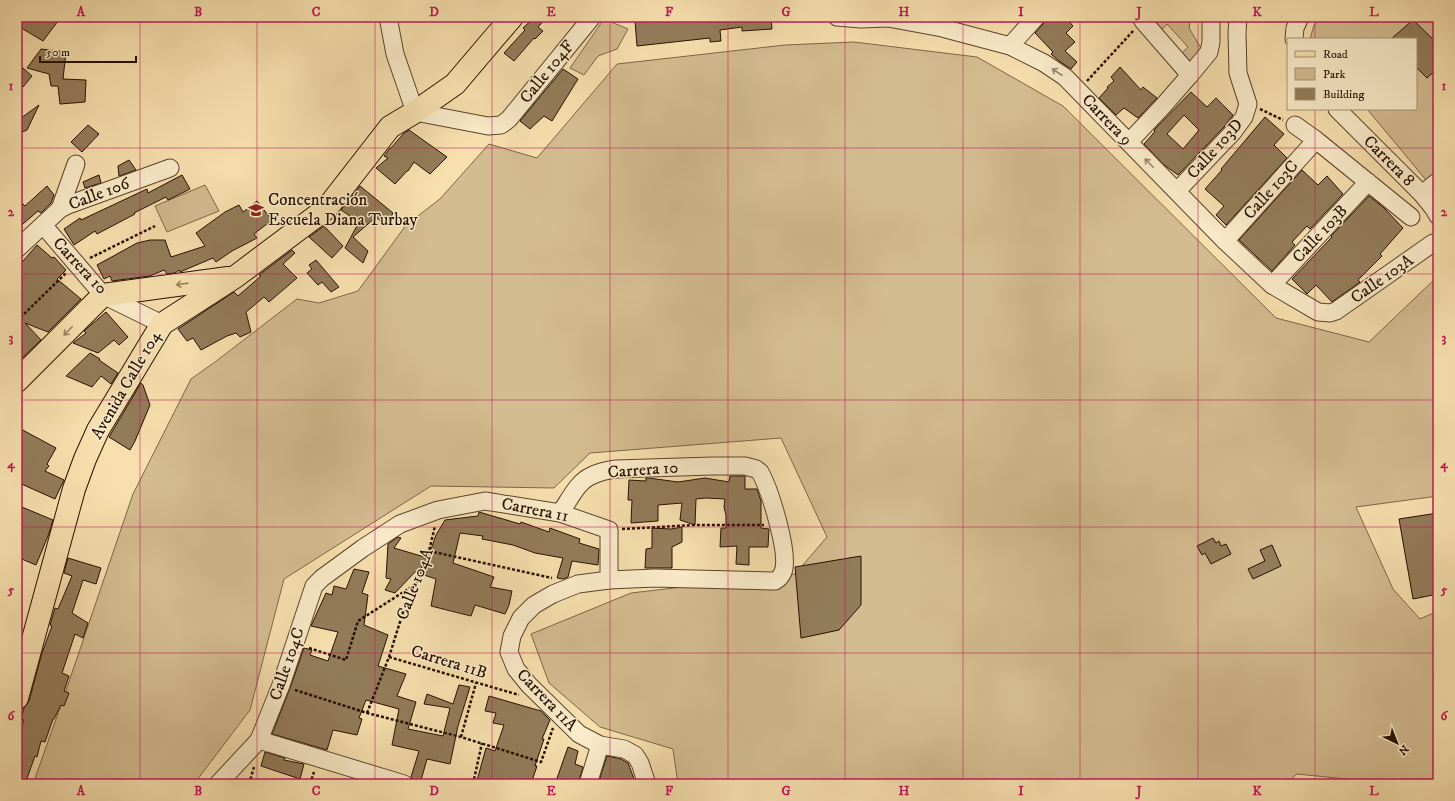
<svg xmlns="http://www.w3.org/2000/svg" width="1455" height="801" viewBox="0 0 1455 801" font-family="'IM FELL DW Pica',serif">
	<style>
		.green { fill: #d3bc90; stroke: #7c6648 }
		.building { fill: #937c5a; stroke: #260f00; fill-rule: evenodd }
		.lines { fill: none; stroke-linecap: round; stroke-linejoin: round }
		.minor-casing { stroke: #5a432c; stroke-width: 19 }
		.major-casing { stroke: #260f00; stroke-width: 24 }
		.path { stroke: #260f00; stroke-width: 2.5; stroke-dasharray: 3 2; stroke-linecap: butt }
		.minor { stroke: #faebca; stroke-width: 17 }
		.major { stroke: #f7e0ae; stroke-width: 22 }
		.oneway { stroke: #9b886f }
		.oneway2 { stroke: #998260 }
		.grid { fill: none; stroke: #c2185b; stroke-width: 1; stroke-opacity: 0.55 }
		.labels { text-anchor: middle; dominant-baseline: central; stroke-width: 3; stroke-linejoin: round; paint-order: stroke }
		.street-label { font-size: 17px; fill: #260f00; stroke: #faebca }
		.poi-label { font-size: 17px; fill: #260f00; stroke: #faebca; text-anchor: start }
		.neatline { fill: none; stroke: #c2185b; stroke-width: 1.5 }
		.grid-label { font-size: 13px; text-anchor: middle; font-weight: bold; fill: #c2185b }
	</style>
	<rect width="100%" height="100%" fill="#f7e0ae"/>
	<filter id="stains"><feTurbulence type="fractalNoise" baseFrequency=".005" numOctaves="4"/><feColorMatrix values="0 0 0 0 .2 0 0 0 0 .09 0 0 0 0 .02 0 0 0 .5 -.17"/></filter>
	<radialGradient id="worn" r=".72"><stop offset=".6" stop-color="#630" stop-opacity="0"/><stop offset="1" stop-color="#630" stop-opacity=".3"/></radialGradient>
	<g class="green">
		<polygon points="1152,17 1191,17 1189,28 1205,55 1195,67 1179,56 1188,47 1167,24 1158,34 1147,23"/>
		<polygon points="1322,17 1438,17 1438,171 1426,180 1367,109 1416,109 1416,39 1310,39 1314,25"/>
		<polygon points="604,19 628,29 617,49 598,56 584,75 570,68"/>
		<polygon points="854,42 977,57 1063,106 1276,318 1369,342 1438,276 1438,496 1356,507 1393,589 1420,619 1438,611 1438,784 1396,784 1297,774 1286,784 678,784 673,749 600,727 549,683 531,634 631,593 795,574 827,537 781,438 590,453 554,488 431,486 284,579 250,710 194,784 33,784 62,702 133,494 191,379 215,362 297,299 319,303 358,291 406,225 440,199 489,144 537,158 617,64 785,45"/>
		<polygon points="205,185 219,211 167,232 155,206"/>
	</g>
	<g class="building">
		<polygon points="23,17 61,17 43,41 18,26"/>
		<polygon points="535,17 547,17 538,27 543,31 535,39 534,38 514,61 504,53 525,30 523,28"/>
		<polygon points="673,17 771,17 772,29 742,31 742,27 720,30 721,41 710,42 710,38 637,46 635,21"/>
		<polygon points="1047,17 1065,17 1073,26 1066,33 1075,42 1065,51 1077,62 1071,69 1059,61 1051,54 1053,52 1035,33 1043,24"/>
		<polygon points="1413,20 1438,44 1438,68 1427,78 1416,67 1416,39 1391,39"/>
		<polygon points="41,49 66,52 63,79 86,80 85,102 60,104 58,86 51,86 49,74 27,68"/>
		<polygon points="1120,67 1141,90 1143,87 1157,98 1138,118 1124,108 1116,115 1099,98 1108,88 1107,87 1114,81 1111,77"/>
		<polygon points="23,68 32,76 23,87 17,82 17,78"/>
		<polygon points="563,69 578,79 552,121 544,116 530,129 520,121"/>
		<path d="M1191 92 1207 107 1216 98 1233 115 1224 127 1178 175 1163 164 1144 144 1152 135 1155 131 1154 130ZM1184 115 1199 130 1183 149 1167 134Z"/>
		<polygon points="39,105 27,130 20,133 17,128 17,121"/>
		<polygon points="1265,117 1284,134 1274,145 1287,158 1226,225 1216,215 1224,206 1205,189 1222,170 1221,169"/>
		<polygon points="88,125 99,134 82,152 71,142"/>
		<polygon points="409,130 447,157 430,174 414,162 408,171 407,171 395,184 376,168 388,158 384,156 390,148 391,148 404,133"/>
		<polygon points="129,160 136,170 119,176 118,166"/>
		<polygon points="1302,170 1318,185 1327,176 1343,194 1310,229 1307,226 1292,242 1295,245 1272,271 1239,240"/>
		<polygon points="99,175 101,183 85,188 83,182"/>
		<polygon points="182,175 190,189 168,200 166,197 134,213 135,214 97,234 95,231 74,245 64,229 80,218 81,220 147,189 148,193"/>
		<polygon points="47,186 54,195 51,203 41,213 38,211 17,229 17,208 22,203 25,206"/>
		<polygon points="360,186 393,213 386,226 376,217 353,237 368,251 363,263 345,248 359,222 341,210"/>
		<polygon points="1369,196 1384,208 1403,228 1380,254 1382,256 1358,280 1360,282 1332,302 1316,285 1307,294 1292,279 1332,237 1331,236"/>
		<polygon points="257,201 272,220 254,234 257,238 232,251 216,262 213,258 180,272 179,270 175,273 167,274 164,270 150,276 112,281 110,276 104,279 97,265 137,243 150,240 165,240 171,257 205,246 196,233 225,212 239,205 243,212"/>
		<polygon points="324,226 343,246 332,258 309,237"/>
		<polygon points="37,245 52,258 54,257 66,270 57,279 81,299 48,332 25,323 41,340 17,363 17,268"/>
		<polygon points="292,250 295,253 283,264 297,278 269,302 264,297 246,312 251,332 240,337 236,333 227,336 201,350 193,338 187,341 178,329 234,292 238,296 261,276 259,275"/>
		<polygon points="316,260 339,287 331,292 322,282 318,285 307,273 312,269 309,265"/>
		<polygon points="106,312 128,337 119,345 114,340 98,353 73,343 86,333 84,331"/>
		<polygon points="90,353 100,359 99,360 118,373 111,384 101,376 92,387 66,376"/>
		<polygon points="141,383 143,385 150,405 135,441 130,450 109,437"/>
		<polygon points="17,427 56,448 47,464 49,466 45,471 64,480 55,499 17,482"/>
		<polygon points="730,476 745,476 745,489 757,489 761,501 761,528 769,529 768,547 749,547 749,565 736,564 737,546 720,547 721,528 726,528 726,515 724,507 725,499 706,498 696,499 695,525 680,520 682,503 658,505 658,521 631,523 632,500 628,500 629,480 646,481 646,478 649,478 678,482 705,478 729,482"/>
		<polygon points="17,505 53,520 48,536 36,565 17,557"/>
		<polygon points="479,512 520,524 521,522 549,532 550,528 580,539 579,543 599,549 598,565 572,561 568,577 563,579 557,578 563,558 535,553 513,545 482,539 483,536 460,533 453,563 494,577 490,587 512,591 509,605 505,614 475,605 471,616 431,606 436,579 415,572 395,593 385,590 391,579 386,578 388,544 398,537 401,538 394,548 428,558 436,535 445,520 478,516"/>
		<polygon points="1438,513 1438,594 1413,599 1399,519"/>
		<polygon points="682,527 682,542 672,547 672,568 645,568 646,549 652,548 652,528 671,529"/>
		<polygon points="1213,538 1216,543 1219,541 1221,546 1226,544 1231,554 1211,564 1205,553 1202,555 1197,546"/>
		<polygon points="1272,545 1281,566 1253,579 1248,569 1265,561 1260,550"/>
		<polygon points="861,556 861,605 839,630 801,638 795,567"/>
		<polygon points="68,558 101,568 96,584 83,580 72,613 88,623 83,638 75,634 62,673 69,676 64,691 69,693 64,706 61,705 54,719 53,719 45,742 41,741 37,757 35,756 25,784 17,784 17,739 24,720 21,719 24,708 29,701 42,653 52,626 50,625 55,608 58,609 72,576 64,573"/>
		<polygon points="354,569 369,572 362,593 368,595 364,625 388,635 378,666 406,674 397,696 416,702 408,729 443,736 450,708 424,704 427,694 453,704 459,685 470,687 458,726 450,764 427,759 420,784 414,782 411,777 419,751 392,745 399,709 366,700 359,718 362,719 357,735 333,730 327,750 272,734 290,688 304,648 312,650 310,655 328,661 338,632 311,626 326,593 332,595 334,586 346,589"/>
		<polygon points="489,696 541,711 550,720 542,739 544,739 535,766 537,766 531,784 476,784 486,748 495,751 504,725 493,723 496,713 485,711"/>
		<polygon points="568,747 578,751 575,764 583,767 578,784 555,784"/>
		<polygon points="265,752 285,758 284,760 304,764 300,779 261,766"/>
		<polygon points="607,756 621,759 628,763 636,784 598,784"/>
	</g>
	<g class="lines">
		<defs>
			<g id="minor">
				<polyline points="388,17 395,54 415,112 488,126 501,125 509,119 592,17"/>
				<polyline points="837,17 861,19 888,18 942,28 1010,46 1044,63 1065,77 1225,241 1272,285 1318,312 1330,313 1336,311 1433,243"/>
				<polyline points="1141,17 1143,21 1190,75 1209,52 1211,42 1211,17"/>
				<polyline points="1294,39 1295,28 1300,17"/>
				<polyline points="1010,46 1036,17"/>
				<polyline points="1337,109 1422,194 1434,209 1438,216"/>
				<polyline points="1295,125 1316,140 1411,217"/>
				<polyline points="1129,142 1163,106 1190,75"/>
				<polyline points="1177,191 1233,132 1244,117 1248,104 1238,73 1237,33 1238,17"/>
				<polyline points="1422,194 1438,181"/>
				<polyline points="60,209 76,164"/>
				<polyline points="43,225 103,295 162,324"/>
				<polyline points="1225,241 1316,140"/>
				<polyline points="17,249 60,209 68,205 170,168"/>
				<polyline points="1272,285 1368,182"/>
				<path d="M560 513C569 501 577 482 591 476 599 472 608 470 616 469L712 466H745L756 469 760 472C770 490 790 554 783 572 781 577 779 579 775 581L655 578 609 580 578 584 553 594 534 605 521 618 512 636 509 652 516 669 529 685 579 734 600 745 624 749 635 755 640 763 647 784"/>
				<polyline points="259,740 404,784"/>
				<polyline points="218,784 259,740 281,685 314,586 322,578 363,548 400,524 438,510 485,501 560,513 609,530 609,580"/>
				<polyline points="588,784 600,745"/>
			</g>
			<g id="major">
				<polyline points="17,381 103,295 228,278"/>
				<polyline points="17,698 74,489 85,459 98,430 162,324 235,277 327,208 390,127 415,112 455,84 512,17"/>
			</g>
		</defs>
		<use href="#minor" class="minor-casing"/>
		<use href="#major" class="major-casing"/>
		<g class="path">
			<polyline points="1087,81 1134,30"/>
			<polyline points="1260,109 1283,120"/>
			<polyline points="90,258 155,226"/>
			<polyline points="17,321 66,273"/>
			<polyline points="622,529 695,525 764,525"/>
			<polyline points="429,551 552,578"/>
			<polyline points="309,648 346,660 358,621 416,584"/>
			<polyline points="389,657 519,695"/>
			<polyline points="295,690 367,713 461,737 541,762 553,728"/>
			<polyline points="367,713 389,657 405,606 416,584 429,551 435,526"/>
			<polyline points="461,737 476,683"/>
			<polyline points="249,784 254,767"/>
			<polyline points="310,784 314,772"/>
			<polyline points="473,784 482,743"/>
		</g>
		<use href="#minor" class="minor"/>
		<use href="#major" class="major"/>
	</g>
	<defs><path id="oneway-shaft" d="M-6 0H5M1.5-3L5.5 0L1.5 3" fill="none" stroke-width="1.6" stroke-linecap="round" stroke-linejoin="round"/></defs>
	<g class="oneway">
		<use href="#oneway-shaft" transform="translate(1057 72) rotate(-147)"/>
		<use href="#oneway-shaft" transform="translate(1149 163) rotate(-134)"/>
	</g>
	<g class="oneway2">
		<use href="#oneway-shaft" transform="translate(182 284) rotate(172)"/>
		<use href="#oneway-shaft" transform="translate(68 331) rotate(135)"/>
	</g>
	<path class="grid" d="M140 17V784M257 17V784M375 17V784M492 17V784M610 17V784M728 17V784M845 17V784M963 17V784M1080 17V784M1198 17V784M1315 17V39M1315 109V784M17 148H1438M17 274H1438M17 400H1438M17 527H1438M17 653H1438"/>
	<defs>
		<symbol id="school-bare" viewBox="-9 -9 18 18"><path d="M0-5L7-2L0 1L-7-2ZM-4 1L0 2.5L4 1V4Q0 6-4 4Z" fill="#8f2418" stroke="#faebca" stroke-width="2.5" paint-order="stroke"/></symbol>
	</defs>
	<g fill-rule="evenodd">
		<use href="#school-bare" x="245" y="199" width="22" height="22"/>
	</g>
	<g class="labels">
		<g class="street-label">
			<text transform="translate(547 72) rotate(-51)">Calle 104F</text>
			<text transform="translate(1107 120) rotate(46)">Carrera 9</text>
			<text transform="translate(1215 149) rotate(-48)">Calle 103D</text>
			<text transform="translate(1389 161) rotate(45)">Carrera 8</text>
			<text transform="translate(1271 190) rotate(-48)">Calle 103C</text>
			<text transform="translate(99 194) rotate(-21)">Calle 106</text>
			<text transform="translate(1320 234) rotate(-47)">Calle 103B</text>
			<text transform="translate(80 266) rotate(47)">Carrera 10</text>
			<text transform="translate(1382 279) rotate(-35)">Calle 103A</text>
			<text transform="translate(126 385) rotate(-60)">Avenida Calle 104</text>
			<text transform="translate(643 470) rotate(-4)">Carrera 10</text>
			<text transform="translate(535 510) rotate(11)">Carrera 11</text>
			<text transform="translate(415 584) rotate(-69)">Calle 104A</text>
			<text transform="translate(449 662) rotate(17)">Carrera 11B</text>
			<text transform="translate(287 664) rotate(-71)">Calle 104C</text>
			<text transform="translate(547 700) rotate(46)">Carrera 11A</text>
		</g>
		<g class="poi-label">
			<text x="268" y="200">Concentración<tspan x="268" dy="20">Escuela Diana Turbay</tspan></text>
		</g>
	</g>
	<rect width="1455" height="801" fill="none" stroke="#f7e0ae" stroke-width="44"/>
	<rect x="1287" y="38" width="130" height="72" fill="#faebca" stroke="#a59379"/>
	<rect x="1295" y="51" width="20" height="6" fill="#f7e0ae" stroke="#a59379"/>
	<text x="1323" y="58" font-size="12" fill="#260f00">Road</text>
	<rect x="1295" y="68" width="20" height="12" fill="#d3bc90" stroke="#a59379"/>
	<text x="1323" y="78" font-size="12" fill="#260f00">Park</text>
	<rect x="1295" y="88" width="20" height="12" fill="#937c5a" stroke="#a59379"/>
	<text x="1323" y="98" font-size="12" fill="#260f00">Building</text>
	<g transform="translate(1397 743) rotate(137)" stroke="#faebca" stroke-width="3" paint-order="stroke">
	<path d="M0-3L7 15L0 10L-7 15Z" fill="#260f00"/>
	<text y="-6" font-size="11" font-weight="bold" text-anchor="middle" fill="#260f00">N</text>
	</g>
	<path d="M40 56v6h96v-6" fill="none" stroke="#260f00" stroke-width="2"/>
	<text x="46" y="56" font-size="12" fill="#260f00" stroke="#faebca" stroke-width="3" paint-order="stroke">50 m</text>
	<rect x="22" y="22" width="1411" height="757" class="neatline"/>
	<g class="grid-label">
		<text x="81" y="16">A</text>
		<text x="198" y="16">B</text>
		<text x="316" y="16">C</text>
		<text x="434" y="16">D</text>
		<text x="551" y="16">E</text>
		<text x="669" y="16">F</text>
		<text x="786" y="16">G</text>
		<text x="904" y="16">H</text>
		<text x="1021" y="16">I</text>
		<text x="1139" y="16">J</text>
		<text x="1257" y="16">K</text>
		<text x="1374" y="16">L</text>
		<text x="11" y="90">1</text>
		<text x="1444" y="90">1</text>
		<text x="11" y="216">2</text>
		<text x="1444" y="216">2</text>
		<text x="11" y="342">3</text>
		<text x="1444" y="342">3</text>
		<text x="11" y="468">4</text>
		<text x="1444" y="468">4</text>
		<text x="11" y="594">5</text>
		<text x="1444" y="594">5</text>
		<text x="11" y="720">6</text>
		<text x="1444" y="720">6</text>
		<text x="81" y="795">A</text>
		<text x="198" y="795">B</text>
		<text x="316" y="795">C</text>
		<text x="434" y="795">D</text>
		<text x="551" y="795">E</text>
		<text x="669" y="795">F</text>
		<text x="786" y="795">G</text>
		<text x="904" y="795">H</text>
		<text x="1021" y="795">I</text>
		<text x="1139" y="795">J</text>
		<text x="1257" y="795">K</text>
		<text x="1374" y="795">L</text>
	</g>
	<rect width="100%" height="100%" filter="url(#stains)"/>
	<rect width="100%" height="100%" fill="url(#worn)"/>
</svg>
